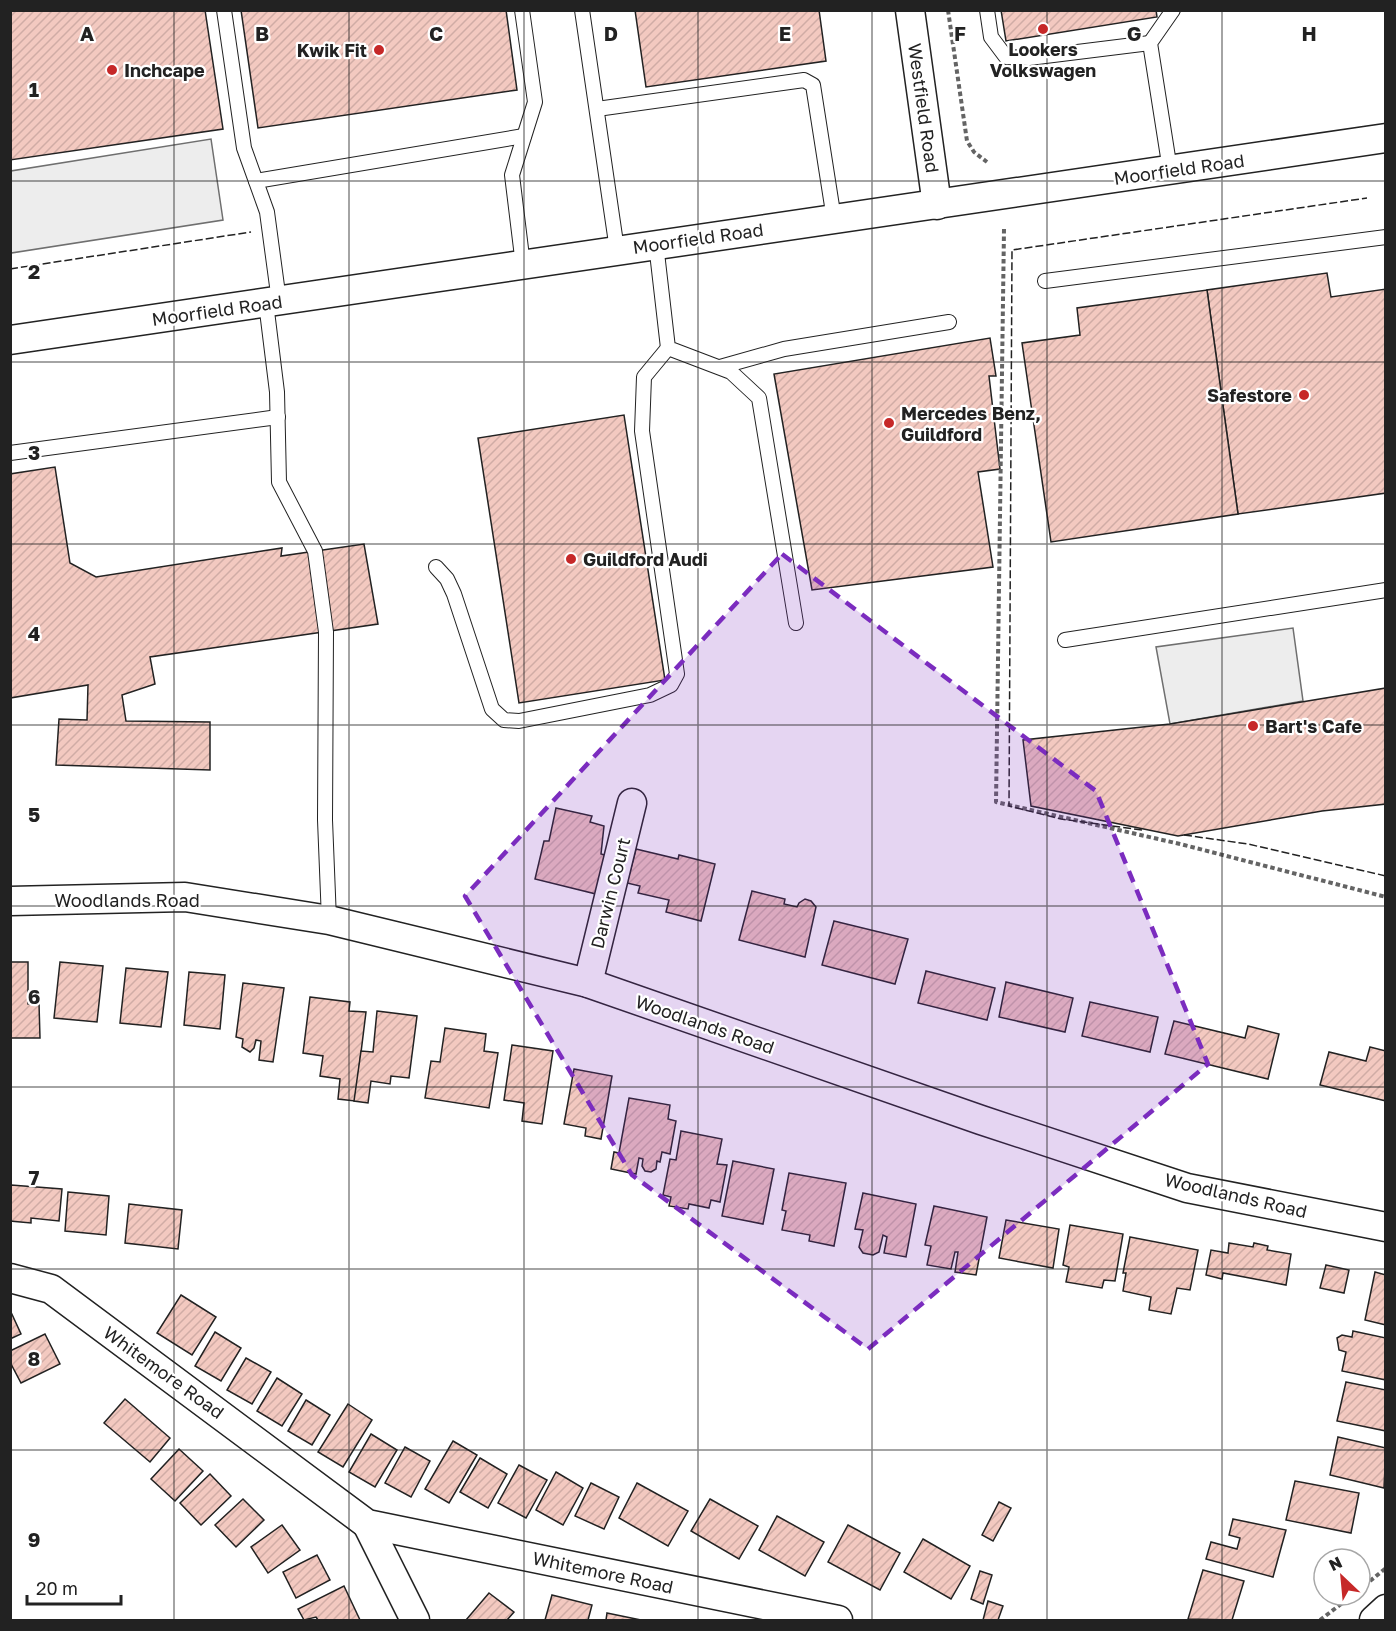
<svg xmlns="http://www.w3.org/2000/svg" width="1396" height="1631" viewBox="0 0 1396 1631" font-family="'Golos Text',sans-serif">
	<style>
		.parking { fill: #ededed; stroke: #6f6f6f; stroke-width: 1.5 }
		.building { fill: url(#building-hatch); stroke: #222; stroke-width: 1.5 }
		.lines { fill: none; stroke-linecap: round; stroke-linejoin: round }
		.lane-casing { stroke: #222; stroke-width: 16 }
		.street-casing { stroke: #222; stroke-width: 31 }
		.path { stroke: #646464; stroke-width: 4; stroke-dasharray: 4.5 3; stroke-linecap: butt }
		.lane { stroke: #fff; stroke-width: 14 }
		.street { stroke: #fff; stroke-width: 28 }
		.fence { stroke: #222; stroke-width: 1.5; stroke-dasharray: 8 3; stroke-linecap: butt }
		.marked { fill: #7b2cbf; fill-opacity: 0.2; stroke: #7b2cbf; stroke-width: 4.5; stroke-dasharray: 12 8; stroke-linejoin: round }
		.grid { fill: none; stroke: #222; stroke-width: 1.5; stroke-opacity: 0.55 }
		.poi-dot { fill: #c62828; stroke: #fff; stroke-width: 2 }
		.labels { text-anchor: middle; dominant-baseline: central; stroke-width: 4.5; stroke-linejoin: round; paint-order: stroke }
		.poi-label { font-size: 18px; font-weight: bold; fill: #222; stroke: #fff; text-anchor: start }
		.street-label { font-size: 18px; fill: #222; stroke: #fff }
		.grid-label { font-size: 20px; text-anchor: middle; font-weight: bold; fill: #222; stroke: #fff; stroke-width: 4.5; stroke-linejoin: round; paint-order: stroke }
	</style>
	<defs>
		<pattern id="building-hatch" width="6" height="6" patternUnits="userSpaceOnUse" patternTransform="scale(1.5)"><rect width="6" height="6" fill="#f3c9c0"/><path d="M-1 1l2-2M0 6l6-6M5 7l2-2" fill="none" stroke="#d0aca5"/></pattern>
	</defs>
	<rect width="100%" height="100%" fill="#fff"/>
	<g class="parking">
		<polygon points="211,139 223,220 11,253 11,171"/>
		<polygon points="1293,628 1303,701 1170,724 1156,647"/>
	</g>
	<g class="building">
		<polygon points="10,10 205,10 223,129 10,160"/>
		<polygon points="241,10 506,10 517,90 258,128"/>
		<polygon points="635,10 819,10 826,61 646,87"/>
		<polygon points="1001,10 1156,10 1157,17 1006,41"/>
		<polygon points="1327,273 1331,297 1386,289 1386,493 1238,514 1207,290"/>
		<polygon points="1207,290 1238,514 1051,542 1022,343 1080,335 1077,308"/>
		<polygon points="990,338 996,376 989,376 1000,469 978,472 993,567 812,590 774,374"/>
		<polygon points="624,415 665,680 519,703 478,438"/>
		<polygon points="55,467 70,563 96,577 282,548 281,556 364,544 378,624 150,657 155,684 122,695 126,721 210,722 210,770 56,765 59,719 87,720 88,685 10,698 10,474"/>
		<polygon points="1386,688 1386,804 1322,811 1178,836 1031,806 1023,740 1170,724"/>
		<polygon points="556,808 592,816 590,822 604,826 601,854 605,855 596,894 535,879 544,841 549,841"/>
		<polygon points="636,849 678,859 679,855 715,864 701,921 666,912 669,900 638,893 640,886 627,883"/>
		<polygon points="752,891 785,899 784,904 797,907 799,903 805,899 811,901 816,907 805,957 739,940"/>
		<polygon points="834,921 908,939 895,984 822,965"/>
		<polygon points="10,962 28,962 28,1004 39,1003 40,1038 10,1038"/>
		<polygon points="60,962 103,966 97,1022 54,1018"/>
		<polygon points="126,968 168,972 161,1027 120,1023"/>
		<polygon points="926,971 995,988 987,1020 918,1003"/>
		<polygon points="189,972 225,975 220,1029 184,1025"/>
		<polygon points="1006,982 1073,998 1065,1032 999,1017"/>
		<polygon points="243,983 284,988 273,1062 259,1060 261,1041 256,1040 254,1048 250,1052 242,1047 243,1039 236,1037"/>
		<polygon points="310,997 350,1002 349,1011 366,1012 355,1101 338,1099 340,1079 320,1076 323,1056 303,1053"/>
		<polygon points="1090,1002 1158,1017 1150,1052 1082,1036"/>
		<polygon points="377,1011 417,1016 409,1078 391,1076 390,1084 371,1081 368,1103 354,1101 361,1051 373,1052"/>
		<polygon points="1174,1021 1245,1038 1248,1026 1279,1034 1268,1079 1165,1054"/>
		<polygon points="445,1028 486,1034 484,1051 498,1053 489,1108 425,1098 431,1061 440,1062"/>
		<polygon points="512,1045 553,1051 542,1124 522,1121 524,1103 504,1100"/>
		<polygon points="1370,1047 1386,1051 1386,1101 1320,1085 1329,1052 1366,1061"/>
		<polygon points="574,1069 612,1076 601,1139 585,1136 586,1128 564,1124"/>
		<polygon points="629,1098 670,1105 668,1119 676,1121 670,1154 662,1152 660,1162 657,1161 656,1169 651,1172 645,1171 642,1166 643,1159 639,1158 636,1174 611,1169 614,1152 619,1153"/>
		<polygon points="681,1131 722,1139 717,1164 727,1165 720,1202 711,1200 709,1208 689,1204 688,1209 669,1206 671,1197 663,1195 670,1159 676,1160"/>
		<polygon points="733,1161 774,1169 763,1224 722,1216"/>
		<polygon points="789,1173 846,1183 834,1246 809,1241 810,1235 782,1230 786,1211 782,1210"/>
		<polygon points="11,1185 62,1189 59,1221 31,1218 31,1223 10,1221"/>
		<polygon points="68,1192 109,1196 106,1235 65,1231"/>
		<polygon points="863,1193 916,1204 906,1257 884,1253 887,1237 883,1235 879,1252 873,1255 863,1253 859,1247 863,1230 855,1229"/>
		<polygon points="129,1204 182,1210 178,1249 125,1243"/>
		<polygon points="934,1206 987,1217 976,1275 955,1272 958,1252 955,1252 951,1269 927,1265 931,1246 925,1245"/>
		<polygon points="1006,1220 1059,1229 1053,1268 999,1258"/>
		<polygon points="1070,1225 1123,1234 1115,1281 1104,1280 1102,1288 1066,1282 1069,1267 1063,1265"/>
		<polygon points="1130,1237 1198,1250 1190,1290 1177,1288 1171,1314 1149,1310 1151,1297 1123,1291 1126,1273 1123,1273"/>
		<polygon points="1229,1243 1253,1247 1254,1243 1268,1246 1267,1250 1291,1254 1286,1285 1223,1273 1222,1279 1206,1275 1211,1250 1228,1253"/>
		<polygon points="1326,1265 1349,1270 1344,1293 1320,1288"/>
		<polygon points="1375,1272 1386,1275 1386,1325 1365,1320"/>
		<polygon points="181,1295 216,1317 192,1355 157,1333"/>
		<polygon points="10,1310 21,1334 10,1339"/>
		<polygon points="1353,1331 1386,1338 1386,1380 1342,1371 1346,1352 1339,1350 1337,1338 1342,1335 1352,1337"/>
		<polygon points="215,1332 241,1348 221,1381 195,1366"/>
		<polygon points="45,1334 60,1364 21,1383 10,1362 10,1351"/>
		<polygon points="246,1358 271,1372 252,1404 227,1390"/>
		<polygon points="277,1378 302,1394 282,1426 257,1411"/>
		<polygon points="1346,1382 1386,1390 1386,1431 1337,1421"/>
		<polygon points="125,1399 170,1438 150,1462 104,1423"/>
		<polygon points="306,1400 330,1415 312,1445 288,1431"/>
		<polygon points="348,1404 372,1420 343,1467 318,1452"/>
		<polygon points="371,1434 397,1450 375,1487 349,1472"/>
		<polygon points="1338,1437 1386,1448 1384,1488 1330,1475"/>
		<polygon points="453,1441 477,1455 449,1503 425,1489"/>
		<polygon points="405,1447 430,1461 411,1497 385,1483"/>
		<polygon points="179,1449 203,1471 175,1501 151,1479"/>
		<polygon points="480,1458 507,1474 488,1508 460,1492"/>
		<polygon points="519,1465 547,1480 526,1518 498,1503"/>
		<polygon points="556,1472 583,1488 563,1525 536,1510"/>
		<polygon points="210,1474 231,1496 201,1525 180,1503"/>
		<polygon points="1295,1481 1359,1493 1351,1533 1286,1520"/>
		<polygon points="591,1483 619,1497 604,1529 575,1516"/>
		<polygon points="637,1483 688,1511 668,1546 619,1518"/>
		<polygon points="243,1499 264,1520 236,1547 215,1525"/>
		<polygon points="710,1499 758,1526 739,1559 691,1531"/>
		<polygon points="999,1502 1011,1508 993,1541 982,1535"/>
		<polygon points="777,1516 824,1542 805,1576 759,1550"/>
		<polygon points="1233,1519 1286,1530 1273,1577 1206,1559 1211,1542 1237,1549 1240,1538 1229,1535"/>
		<polygon points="282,1525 300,1550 268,1573 251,1547"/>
		<polygon points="848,1525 900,1553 880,1590 828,1562"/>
		<polygon points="923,1539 970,1566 951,1599 904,1572"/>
		<polygon points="317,1555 330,1580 296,1598 283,1572"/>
		<polygon points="1203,1570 1244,1581 1232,1620 1188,1619"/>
		<polygon points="980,1571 992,1575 983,1604 971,1599"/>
		<polygon points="344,1586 360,1620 318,1620 316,1617 304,1620 298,1609"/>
		<polygon points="489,1593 514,1612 507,1620 466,1620"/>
		<polygon points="552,1595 592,1605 588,1620 545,1620"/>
		<polygon points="988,1601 1003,1606 998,1620 983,1620"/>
		<polygon points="607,1613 641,1620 606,1620"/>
	</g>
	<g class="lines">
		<defs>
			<g id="lane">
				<polyline points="224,10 244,148 267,212 279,301"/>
				<polyline points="522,10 535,102 512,175 523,265"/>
				<polyline points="582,10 617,250"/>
				<polyline points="987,10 991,37 1006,57 1029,58 1150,43"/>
				<polyline points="597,109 804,80 813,85 834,219"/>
				<polyline points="1170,170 1150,43 1173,10"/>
				<polyline points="256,181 524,136"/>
				<polyline points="656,244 668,348 731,372 759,398 796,623"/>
				<polyline points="1045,281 1386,237"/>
				<polyline points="266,303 277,392 279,482 315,551 326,632 325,820 329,920"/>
				<polyline points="720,367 784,349 949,322"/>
				<polyline points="10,453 278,417"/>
				<polyline points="436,567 447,579 454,594 492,709 504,720 519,721 650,695 671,685 677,674 642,431 644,377 668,348"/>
				<polyline points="1065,640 1386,590"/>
			</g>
			<g id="street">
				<polyline points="910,10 937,205"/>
				<polyline points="10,340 1386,138"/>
				<polyline points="10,901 185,897 329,920 588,983 981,1120 1187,1188 1386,1227"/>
				<polyline points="588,983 632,803"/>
				<polyline points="10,1278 51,1289 367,1524 838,1620"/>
				<polyline points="367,1524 415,1620"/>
				<polyline points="1374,1620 1386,1609"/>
			</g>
		</defs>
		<use href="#lane" class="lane-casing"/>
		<use href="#street" class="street-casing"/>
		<g class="path">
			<polyline points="948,10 967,141 974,152 987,162"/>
			<polyline points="1004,229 996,802 1180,844 1386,897"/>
			<polyline points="1370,1581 1386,1568"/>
			<polyline points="1320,1620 1353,1595"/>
		</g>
		<use href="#lane" class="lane"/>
		<use href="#street" class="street"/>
		<g class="fence">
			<polyline points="10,269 251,232"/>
			<polyline points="1142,830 1061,819 1009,806 1012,250 1367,198"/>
			<polyline points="1184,835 1248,844 1386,876"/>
		</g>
	</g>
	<path class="marked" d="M782 554 1096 791 1208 1064 868 1349 632 1175 465 896Z"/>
	<path class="grid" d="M174 10V1620M349 10V1620M524 10V1620M698 10V1620M872 10V1620M1047 10V1620M1222 10V1620M10 181H1386M10 362H1386M10 544H1386M10 725H1386M10 906H1386M10 1087H1386M10 1269H1386M10 1450H1386"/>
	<g class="poi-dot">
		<circle cx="1043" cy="29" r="6"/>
		<circle cx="379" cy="50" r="6"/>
		<circle cx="112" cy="70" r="6"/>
		<circle cx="1304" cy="395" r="6"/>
		<circle cx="889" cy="423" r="6"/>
		<circle cx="571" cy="559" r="6"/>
		<circle cx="1253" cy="726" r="6"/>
	</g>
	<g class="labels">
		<g class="poi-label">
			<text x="1043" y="49" text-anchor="middle">Lookers<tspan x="1043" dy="21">Volkswagen</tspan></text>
			<text x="367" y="50" text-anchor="end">Kwik Fit</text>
			<text x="124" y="70">Inchcape</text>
			<text x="1292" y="395" text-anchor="end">Safestore</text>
			<text x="901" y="413">Mercedes Benz,<tspan x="901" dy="21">Guildford</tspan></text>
			<text x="583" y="559">Guildford Audi</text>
			<text x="1265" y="726">Bart's Cafe</text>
		</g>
		<g class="street-label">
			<text transform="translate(924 108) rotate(82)">Westfield Road</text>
			<text transform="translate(1179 169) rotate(-8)">Moorfield Road</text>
			<text transform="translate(698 238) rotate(-8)">Moorfield Road</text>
			<text transform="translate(217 310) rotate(-8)">Moorfield Road</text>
			<text transform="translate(610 893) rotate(-76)">Darwin Court</text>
			<text x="127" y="900">Woodlands Road</text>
			<text transform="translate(705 1024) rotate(19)">Woodlands Road</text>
			<text transform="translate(1236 1195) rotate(13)">Woodlands Road</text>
			<text transform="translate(164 1372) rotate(36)">Whitemore Road</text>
			<text transform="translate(603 1572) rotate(12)">Whitemore Road</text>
		</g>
	</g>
	<g class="grid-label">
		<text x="87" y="41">A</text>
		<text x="262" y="41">B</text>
		<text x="436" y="41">C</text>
		<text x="611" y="41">D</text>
		<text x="785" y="41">E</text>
		<text x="960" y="41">F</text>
		<text x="1134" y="41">G</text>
		<text x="1309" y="41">H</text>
		<text x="34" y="97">1</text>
		<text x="34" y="279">2</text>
		<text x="34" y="460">3</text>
		<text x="34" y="641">4</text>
		<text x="34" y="822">5</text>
		<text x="34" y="1004">6</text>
		<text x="34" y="1185">7</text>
		<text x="34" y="1366">8</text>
		<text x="34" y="1547">9</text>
	</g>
	<rect width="1396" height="1631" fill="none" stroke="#222222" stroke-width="24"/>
	<g transform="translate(1342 1577) rotate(334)"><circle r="28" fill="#ffffff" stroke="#a7a7a7" stroke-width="1.5"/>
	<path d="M0-4.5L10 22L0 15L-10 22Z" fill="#c62828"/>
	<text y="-9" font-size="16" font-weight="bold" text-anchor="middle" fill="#222222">N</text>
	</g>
	<path d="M27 1595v9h94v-9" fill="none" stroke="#222222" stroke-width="3"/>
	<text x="36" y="1595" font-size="18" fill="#222222" stroke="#ffffff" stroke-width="4.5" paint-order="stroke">20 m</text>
</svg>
